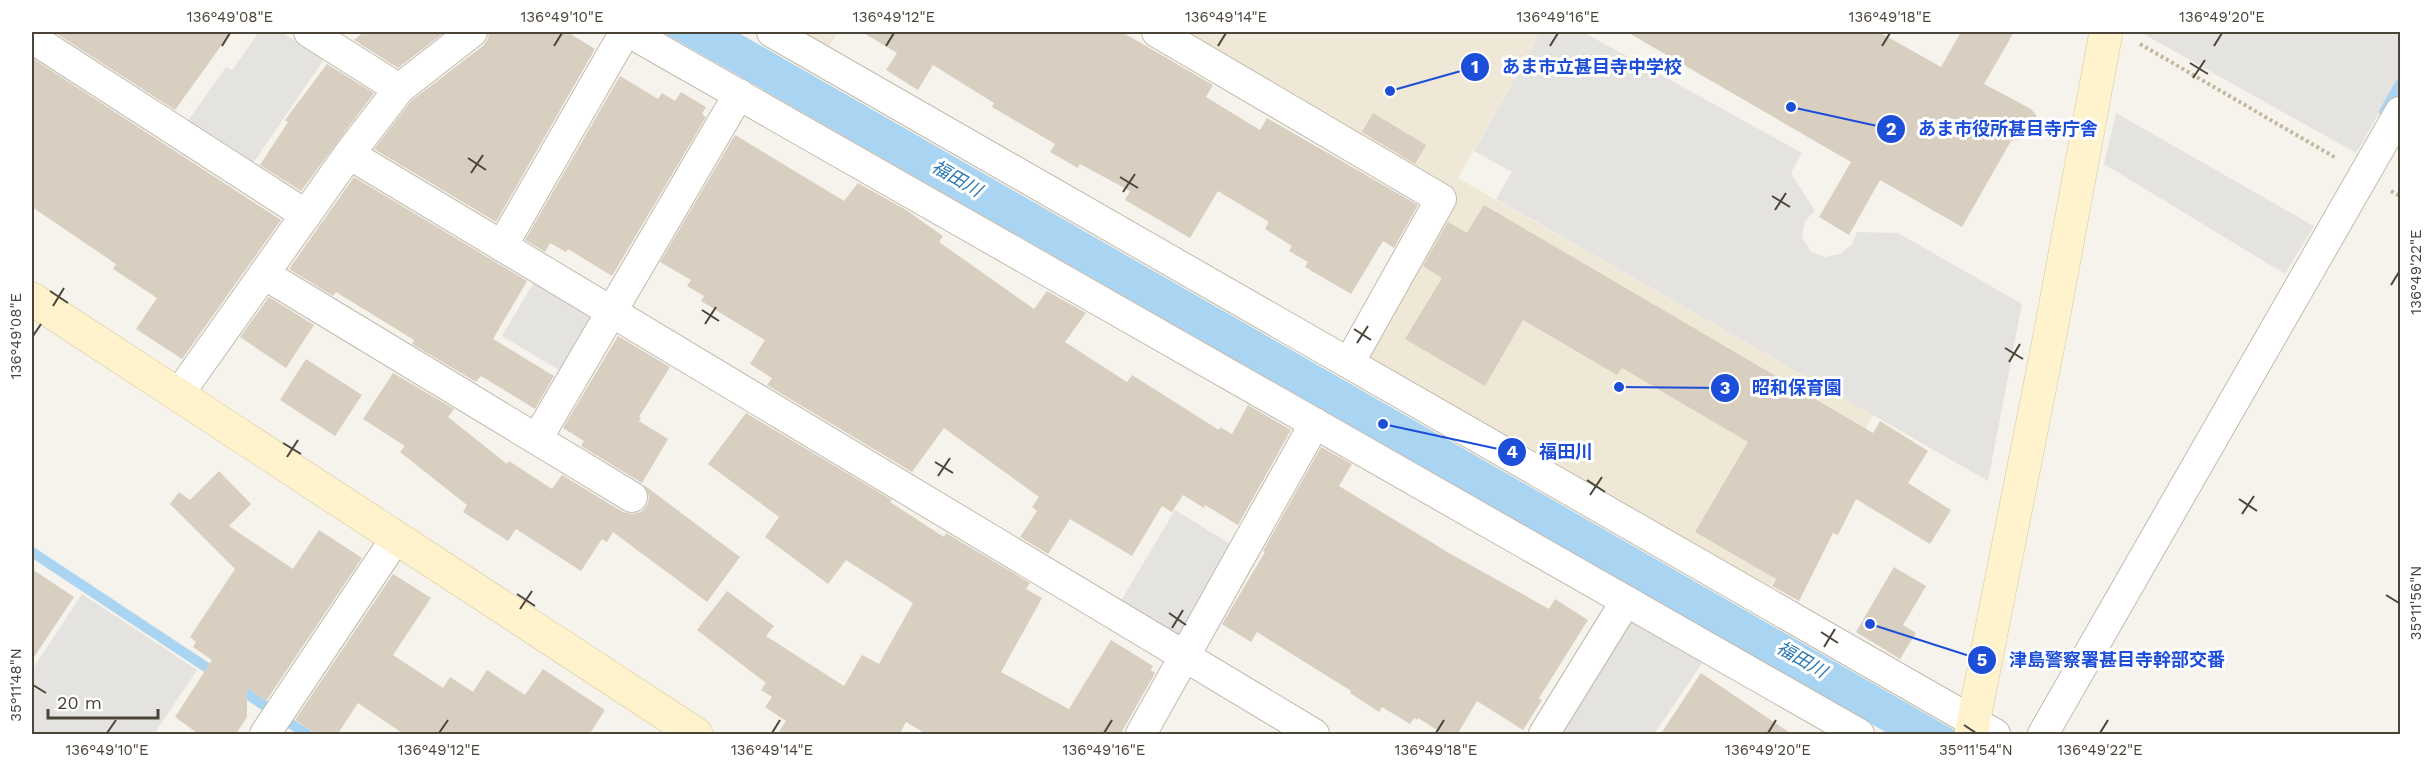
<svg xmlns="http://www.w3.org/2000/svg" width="2432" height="766" viewBox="0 0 2432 766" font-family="'Work Sans','Noto Sans JP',sans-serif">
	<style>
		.education { fill: #efe8d6 }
		.parking { fill: #e5e3e0 }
		.water { fill: #a9d4f2 }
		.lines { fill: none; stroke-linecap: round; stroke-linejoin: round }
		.stream { stroke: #a9d4f2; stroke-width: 10 }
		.building { fill: #d8cfc1 }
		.street-casing { stroke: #c2bbae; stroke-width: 32 }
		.secondary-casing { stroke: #d6c79b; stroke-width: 34 }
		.path { stroke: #c4b79f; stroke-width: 4; stroke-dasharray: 3 3; stroke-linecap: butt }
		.street { stroke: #fff; stroke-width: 30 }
		.secondary { stroke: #fff3cd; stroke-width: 33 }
		.ticks { fill: none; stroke: #4b4439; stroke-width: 2 }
		.labels { text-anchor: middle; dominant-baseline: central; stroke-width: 6; stroke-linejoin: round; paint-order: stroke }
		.water-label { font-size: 18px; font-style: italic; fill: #2e7ab2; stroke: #fff }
		.leader { fill: none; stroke: #1d4ed8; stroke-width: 2 }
		.callout-dot { fill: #1d4ed8; stroke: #fff; stroke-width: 2 }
		.mark-label { font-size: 18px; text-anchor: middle; font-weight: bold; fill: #fff }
		.callout-label { font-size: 18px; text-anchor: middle; font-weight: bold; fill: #1d4ed8; stroke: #fff; stroke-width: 6; stroke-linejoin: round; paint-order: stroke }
		.neatline { fill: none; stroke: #4b4439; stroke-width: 2 }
		.ticks-label { font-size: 15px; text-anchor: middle; fill: #4b4439 }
	</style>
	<rect width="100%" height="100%" fill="#f6f3ec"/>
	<g class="education">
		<polygon points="793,32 838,32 827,50"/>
		<polygon points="1172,32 1541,32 1458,178 1873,415 1833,490 1820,483 1770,587 1364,358 1457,199"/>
	</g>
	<g class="parking">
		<polygon points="259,32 281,32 325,58 247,172 182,129 226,67 232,70"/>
		<polygon points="1541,32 1583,32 1802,153 1791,173 1815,211 1805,221 1802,237 1811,252 1825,257 1840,254 1852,245 1857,232 1898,233 2022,304 1988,481 1496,199 1512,172 1474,151"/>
		<polygon points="2140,32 2400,32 2400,77 2356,153"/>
		<polygon points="2116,113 2314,226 2285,274 2104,164"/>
		<polygon points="537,277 593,309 594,323 564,373 502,336"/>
		<polygon points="1175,510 1237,548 1183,638 1121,601"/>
		<polygon points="82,594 197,670 154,734 32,734 32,670"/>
		<polygon points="1627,623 1644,623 1705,659 1654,734 1557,734"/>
	</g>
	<polygon class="water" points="662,32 737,32 1961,734 1889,734"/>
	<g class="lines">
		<g class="stream">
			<polyline points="2384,112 2400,84"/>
			<polyline points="32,552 218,675"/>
			<polyline points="236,687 268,708"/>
			<polyline points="291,724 307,734"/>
		</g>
	</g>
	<g class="building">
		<polygon points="54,32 231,32 175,110"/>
		<polygon points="364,32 445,32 398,68 354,40"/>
		<polygon points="489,32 567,32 595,49 496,222 374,149 411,101 483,46 488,39"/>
		<polygon points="862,32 1122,32 1213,85 1206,97 1260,130 1267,118 1418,205 1394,248 1383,241 1351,294 1305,267 1308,262 1289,251 1292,246 1265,229 1269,222 1218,191 1190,238 1125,200 1130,191 1080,164 1078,168 1050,152 1055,144 992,107 994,103 933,65 918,90 886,70 897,53"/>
		<polygon points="1627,32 1879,32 1941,67 1961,32 2014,32 1984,84 2031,109 2036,115 2038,123 2036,131 2030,137 2011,141 1962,227 1880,180 1849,235 1819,217 1851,162"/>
		<polygon points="32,58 281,220 182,359 136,329 157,298 113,269 116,264 32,207"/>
		<polygon points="327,64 374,93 301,191 260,165 288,122 285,120"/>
		<polygon points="620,76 658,99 662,93 675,101 681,92 706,107 702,114 706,117 612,276 568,249 566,252 550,243 545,252 525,240"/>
		<polygon points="1373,113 1426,145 1415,164 1362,132"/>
		<polygon points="735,135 844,201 858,183 906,210 943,236 939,242 1034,309 1047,291 1086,313 1065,342 1127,382 1132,375 1219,430 1220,427 1232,434 1248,405 1291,430 1238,525 1205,505 1204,508 1183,495 1172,512 1162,506 1132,556 1070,519 1048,554 1020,537 1037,511 1032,507 1039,497 944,428 912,472 767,385 772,378 750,364 765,340 701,301 704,296 687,286 691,280 660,262"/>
		<polygon points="354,177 527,281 493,339 554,376 535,409 481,376 476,382 412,344 414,340 336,292 333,296 289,269"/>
		<polygon points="1484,205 1873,433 1880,421 1928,451 1908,483 1951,510 1930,544 1856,499 1838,535 1833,533 1799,601 1772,586 1776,579 1695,532 1748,442 1622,368 1617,375 1523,320 1485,386 1405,339 1442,278 1423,266 1448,222 1467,233"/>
		<polygon points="269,297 314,325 286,368 240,337"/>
		<polygon points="618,336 670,367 639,417 641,418 639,421 668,439 642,483 581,446 584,441 563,428"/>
		<polygon points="306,359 362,395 335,436 280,400"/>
		<polygon points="393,373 454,409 448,417 507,464 509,461 552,489 562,475 623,512 632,514 641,512 647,505 649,497 644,485 740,557 707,602 613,532 607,542 602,539 581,571 516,529 508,541 463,512 467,505 400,452 405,446 363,419"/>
		<polygon points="746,413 892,500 890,502 944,537 946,533 1030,583 1026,589 1042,598 1001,672 1069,709 1111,640 1153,666 1151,670 1155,673 1120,735 928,735 906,722 899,735 777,735 786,721 765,707 772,697 761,690 766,683 697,630 727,591 774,626 766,636 844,686 862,655 879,664 913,603 846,560 828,584 765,537 779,517 708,464"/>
		<polygon points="1321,447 1352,464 1339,486 1449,553 1549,609 1555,599 1588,620 1539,698 1542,700 1523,730 1477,701 1457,735 1445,735 1418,718 1417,720 1414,718 1410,724 1382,707 1379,712 1350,693 1351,691 1257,632 1251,642 1222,624 1265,552 1263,551"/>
		<polygon points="219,471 251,504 229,526 293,569 319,530 362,558 266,701 247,688 247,717 235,735 200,735 175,717 212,660 193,647 196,642 190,637 235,569 170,504 179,492 190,500"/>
		<polygon points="1894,567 1926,586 1903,625 1916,633 1900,659 1856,632"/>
		<polygon points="32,569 74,597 32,660"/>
		<polygon points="393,574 431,598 393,655 443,688 450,677 473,692 487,670 525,695 543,669 605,710 589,735 405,735 358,703 337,735 318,735 295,720"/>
		<polygon points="1701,673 1793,735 1660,735"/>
	</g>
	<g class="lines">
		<defs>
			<g id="street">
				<polyline points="309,32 399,89"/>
				<polyline points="629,32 1859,734"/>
				<polyline points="772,32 1995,734"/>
				<polyline points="1157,32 1441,199 1349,363"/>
				<polyline points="32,38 306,215"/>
				<polyline points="349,154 1314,734"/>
				<polyline points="502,246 625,32"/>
				<polyline points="264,274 632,497"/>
				<polyline points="178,395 349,154 399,89 472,32"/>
				<polyline points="537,439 739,94"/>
				<polyline points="265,734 396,538"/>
				<polyline points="1141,734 1315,423"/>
				<polyline points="1544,734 1626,601"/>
				<polyline points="2043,734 2400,112"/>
			</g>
			<g id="secondary">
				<polyline points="32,299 696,734"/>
				<polyline points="1971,734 2051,330 2106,32"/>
			</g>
		</defs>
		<use href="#street" class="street-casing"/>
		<use href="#secondary" class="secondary-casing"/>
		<g class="path">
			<polyline points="2140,44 2336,158"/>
			<polyline points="2391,191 2400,196"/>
		</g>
		<use href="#street" class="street"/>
		<use href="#secondary" class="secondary"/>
	</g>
	<path class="ticks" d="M222 46 230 33M554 46 562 33M886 46 894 33M1218 46 1226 33M1550 46 1558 33M1882 46 1890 33M2214 46 2222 33M2190 63 2208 74M2193 78 2205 60M468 158 486 170M471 173 483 155M1120 177 1138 188M1123 192 1135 174M1772 196 1790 207M1775 210 1786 193M2391 285 2399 272M50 291 68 303M53 306 64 288M702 310 719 321M705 324 716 307M1354 329 1371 340M33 336 41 324M1357 343 1368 326M2005 348 2023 359M2009 362 2020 344M283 443 301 454M287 457 298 440M935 462 953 473M938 476 950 458M1587 480 1605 492M1590 495 1602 477M2239 499 2257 511M2242 514 2254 496M517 594 535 606M2386 595 2399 603M520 609 532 591M1169 613 1186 625M1172 628 1183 610M1821 632 1838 643M1824 647 1835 629M33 685 46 693M1964 725 1976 733M107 733 116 720M439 733 448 720M772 733 780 720M1104 733 1112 720M1436 733 1444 720M1768 733 1776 720M2100 733 2108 720"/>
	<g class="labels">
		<g class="water-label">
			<text transform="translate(957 178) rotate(30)">福田川</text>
			<text transform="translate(1802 659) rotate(30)">福田川</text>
		</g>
	</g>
	<path class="leader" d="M1390 91L1475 67M1791 107L1891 129M1619 387L1725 388M1383 424L1512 452M1870 624L1982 660"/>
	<g class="callout-dot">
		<circle cx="1390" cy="91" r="6"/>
		<circle cx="1791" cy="107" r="6"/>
		<circle cx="1619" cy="387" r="6"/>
		<circle cx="1383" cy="424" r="6"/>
		<circle cx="1870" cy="624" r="6"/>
		<circle cx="1475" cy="67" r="15"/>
		<circle cx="1891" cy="129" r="15"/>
		<circle cx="1725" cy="388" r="15"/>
		<circle cx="1512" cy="452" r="15"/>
		<circle cx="1982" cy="660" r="15"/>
	</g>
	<g class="mark-label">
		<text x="1475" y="73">1</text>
		<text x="1891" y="135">2</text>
		<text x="1725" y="394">3</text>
		<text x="1512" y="458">4</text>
		<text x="1982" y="666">5</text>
	</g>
	<g class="callout-label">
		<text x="1592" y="73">あま市立甚目寺中学校</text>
		<text x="2008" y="135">あま市役所甚目寺庁舎</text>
		<text x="1797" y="394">昭和保育園</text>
		<text x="1566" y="458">福田川</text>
		<text x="2117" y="666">津島警察署甚目寺幹部交番</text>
	</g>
	<rect width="2432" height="766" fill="none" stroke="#ffffff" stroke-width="66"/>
	<path d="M48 709v9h110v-9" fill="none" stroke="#4b4439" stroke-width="3"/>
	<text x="57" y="709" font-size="18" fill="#4b4439" stroke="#ffffff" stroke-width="4.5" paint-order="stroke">20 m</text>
	<rect x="33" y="33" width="2366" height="700" class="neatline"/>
	<g class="ticks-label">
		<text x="230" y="22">136°49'08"E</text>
		<text x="562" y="22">136°49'10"E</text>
		<text x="894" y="22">136°49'12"E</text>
		<text x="1226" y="22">136°49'14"E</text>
		<text x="1558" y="22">136°49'16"E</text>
		<text x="1890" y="22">136°49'18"E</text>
		<text x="2222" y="22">136°49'20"E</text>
		<text transform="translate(2416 272) rotate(-90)" y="5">136°49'22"E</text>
		<text transform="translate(16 336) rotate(-90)" y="5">136°49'08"E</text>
		<text transform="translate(2416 603) rotate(-90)" y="5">35°11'56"N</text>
		<text transform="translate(16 685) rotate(-90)" y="5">35°11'48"N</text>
		<text x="107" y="755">136°49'10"E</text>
		<text x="439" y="755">136°49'12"E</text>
		<text x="772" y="755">136°49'14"E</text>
		<text x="1104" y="755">136°49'16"E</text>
		<text x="1436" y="755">136°49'18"E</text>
		<text x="1768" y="755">136°49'20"E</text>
		<text x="1976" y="755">35°11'54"N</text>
		<text x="2100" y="755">136°49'22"E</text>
	</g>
</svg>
